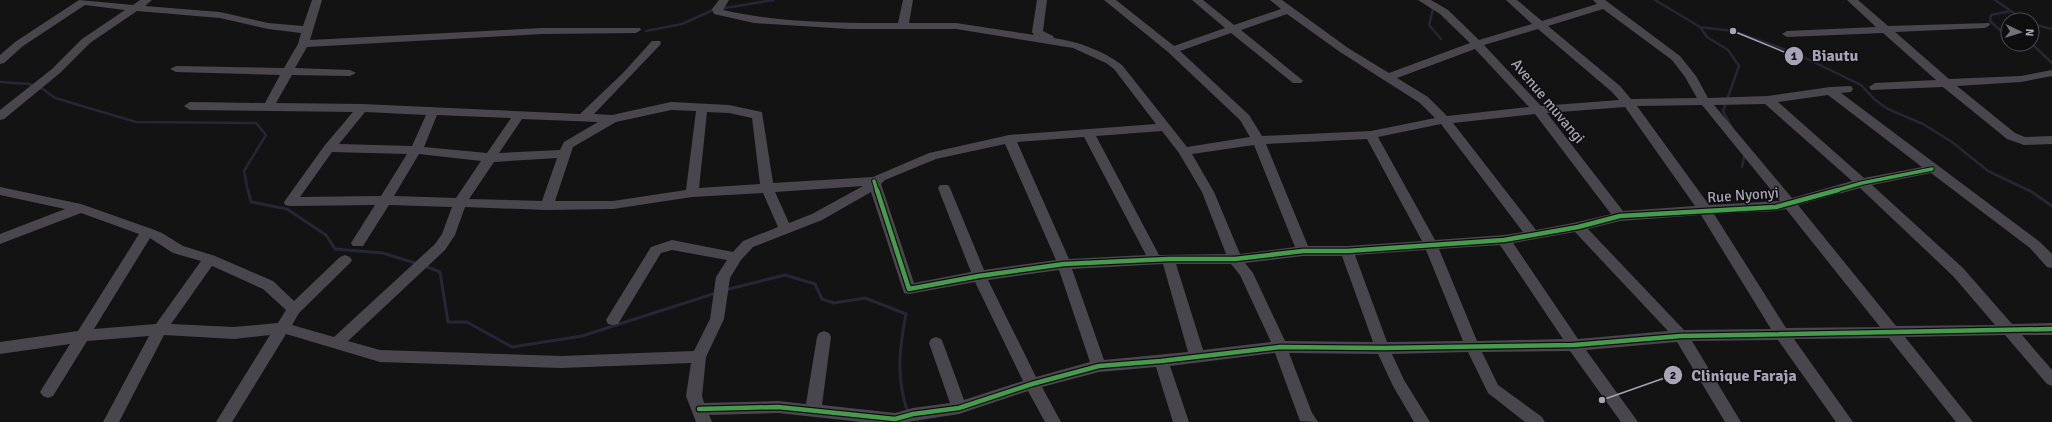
<svg xmlns="http://www.w3.org/2000/svg" width="2052" height="422" viewBox="0 0 2052 422" font-family="Signika,sans-serif">
	<style>
		.lines { fill: none; stroke-linecap: round; stroke-linejoin: round }
		.stream-far1 { stroke: #262636; stroke-width: 2.5 }
		.stream { stroke: #262636; stroke-width: 3 }
		.minor { fill: #49474d; fill-rule: evenodd }
		.cycleway-far1-casing { stroke: #0f0e0f; stroke-width: 5.5 }
		.cycleway-casing { stroke: #0f0e0f; stroke-width: 7 }
		.cycleway-far1 { stroke: #469c4c; stroke-width: 3.5 }
		.cycleway { stroke: #469c4c; stroke-width: 4.5 }
		.labels { text-anchor: middle; dominant-baseline: central; stroke-width: 3; stroke-linejoin: round; paint-order: stroke }
		.street-label { font-size: 15px; fill: #a8a3b6; stroke: #0f0e0f }
		.leader { fill: none; stroke: #a8a3b6; stroke-width: 1.5 }
		.callout-dot { fill: #a8a3b6; stroke: #0f0e0f; stroke-width: 1.5 }
		.mark-label { font-size: 12px; text-anchor: middle; font-weight: bold; fill: #111 }
		.callout-label { font-size: 16px; text-anchor: middle; font-weight: bold; fill: #a8a3b6; stroke: #0f0e0f; stroke-width: 3; stroke-linejoin: round; paint-order: stroke }
	</style>
	<rect width="100%" height="100%" fill="#141314"/>
	<g class="lines">
		<g class="stream-far1">
			<polyline points="1429,0 1433,9 1429,25 1441,39"/>
			<polyline points="1655,0 1700,27 1733,31 1797,54 1861,85 1875,100 1888,109 1923,124 1952,142 1988,171 2030,191"/>
			<polyline points="1995,0 2024,20"/>
			<polyline points="2032,24 2052,29"/>
			<polyline points="1700,27 1707,37 1728,50 1739,66 1723,111 1732,128"/>
			<polyline points="646,31 682,24 713,10 773,0"/>
			<polyline points="2008,33 2000,30 1990,21 1991,15 2011,11"/>
			<polyline points="2032,44 2052,63"/>
			<polyline points="0,82 29,84 43,89 55,98 136,122 256,123 266,135 244,171 248,191"/>
			<polyline points="1742,167 1745,153"/>
		</g>
		<g class="stream">
			<polyline points="248,190 251,202 287,209 326,235 335,249 383,253 418,264"/>
			<polyline points="2029,190 2052,206"/>
			<polyline points="425,266 440,272 448,322 467,322 512,347 582,336 716,293"/>
			<path d="M725 290 785 275 815 284 822 299 834 303 865 298 906 314C899 349 896 379 908 413"/>
		</g>
		<g class="minor">
			<path d="M79 0 133 5 140 0H152L145 6 220 12 268 23 303 26 312 0H322L310 40 542 28H640L641 30 636 33 542 34 307 47 295 68 350 70 356 73 350 76 292 75 276 103 362 104 580 114 623 73 652 41H660L661 43 660 45 594 114 612 115 671 102 729 105 762 112 773 183 873 177 929 153 1009 135 1156 124 1114 69 1106 63 1073 48 956 29H849L754 23 714 14 712 9 719 0H729L723 10C780 23 840 23 898 23L903 0H913L909 23H956L1034 35 1032 32 1037 0H1047L1043 31 1053 36 1054 38C1079 42 1102 50 1122 65L1187 147 1250 137 1240 120 1168 52 1104 0H1116L1174 46 1225 28 1192 0H1203L1234 25 1281 9 1270 0H1282L1348 48 1389 73 1470 43 1440 14 1418 0H1431L1448 10 1479 40 1532 24 1506 0H1517L1542 21 1597 4 1593 0H1605L1680 56 1696 76 1708 98 1768 96 1830 87 1851 86 1853 89 1851 92 1841 93 2040 242 2052 254V268L2047 267 2030 248 1931 173 1872 185 1963 268 2012 324 2052 323V335H2022L2052 370V386L2047 384 2005 335 1905 337 1973 422H1956L1889 338 1794 339 1853 422H1836L1778 340 1692 341 1741 422H1725L1677 342 1586 350 1638 422H1621L1570 351 1482 352 1498 385 1542 417 1545 422H1525L1488 393 1468 352 1392 354 1404 380 1430 422H1414L1393 386 1378 354 1289 353 1312 413 1318 422 1300 421 1275 353 1170 366 1189 422H1173L1156 367 1099 372 1042 387 1061 422H1045L1028 391 959 414 907 422H862L778 413 709 415 712 422H696L686 396 691 363 561 368 380 362 286 334 232 422H216L270 335 234 339 164 335 119 422H103L149 336 87 341 53 396 48 398 43 396 40 392 70 344 0 354V342L78 331 139 234 81 213 0 244V234L65 209 0 195V187L81 204 152 229 162 233 183 246 215 256 273 281 294 301 340 257 345 255 350 257 352 260 350 263 299 313 292 325 334 337 435 244 442 234 452 207 389 205 363 246H353L351 243 375 205 290 206 285 205 284 202 325 145 353 112 190 110 184 106 190 102 265 103 280 75 176 72 170 69 176 66 284 68 298 44 301 33 268 29 220 18 137 11 90 43 60 73 4 119 0 120V110L52 69 82 39 125 10 85 5 23 46 4 63 0 64V55L15 42ZM1603 9 1672 60 1685 77 1697 98 1631 99 1620 86 1548 26ZM1287 14 1340 52 1420 103 1435 118 1371 131 1262 136 1249 115 1180 51 1231 33 1293 83H1301L1303 81 1301 79 1241 30ZM1538 29 1612 92 1619 100 1541 106 1484 45ZM1475 49 1529 107 1447 116 1428 97 1397 78ZM1828 95 1922 167 1864 178 1778 102ZM1765 104 1852 181 1792 198 1714 105ZM1702 105 1780 201 1709 205 1637 106ZM1625 107 1695 206 1623 211 1547 113ZM671 110 696 111 686 190 613 201H555L573 147 616 122ZM365 112 426 115 412 146 339 144ZM707 112 729 113 752 118 760 184 699 188ZM1535 114 1611 214 1578 222 1536 230 1453 123ZM437 115 511 118 487 153 424 147ZM522 119 598 122 564 142 560 150 499 153ZM1441 124 1523 232 1504 235 1435 240 1378 137ZM1162 131 1179 153 1202 192 1226 254 1159 255 1096 136ZM1084 137 1146 255 1069 259 1017 142ZM1367 139 1422 241 1347 246H1308L1266 144ZM1005 144 1056 260 984 270 950 188 948 185H940L938 188 971 272 914 283 881 184 885 180 936 159ZM1254 145 1295 247 1240 254 1214 192 1192 154ZM332 152 407 154 381 196 300 197ZM419 154 481 161 456 198 394 196ZM557 158 542 201 469 199 494 162ZM863 186 812 214 789 223 775 192ZM1860 188 1953 276 1995 325 1896 326 1798 205ZM871 192 904 293 909 294 975 282 1023 381 964 400 943 343 941 339 936 337 931 339 929 343 950 403 913 408 895 413 822 405 831 337 829 333 824 331 819 333 817 337 806 404 778 401 704 403 702 396 706 357 724 319 730 278 741 260 753 247 822 220ZM763 193 778 227 743 241 733 252 672 240 651 247 606 320 608 324 613 325 618 324 661 253 672 250 727 260 716 277 710 319 694 351 561 356 380 350 348 341 445 250 455 235 465 207 547 210 613 209 692 197ZM1786 209 1880 327 1786 328 1714 214 1776 211ZM1701 215 1771 329 1684 330 1588 229 1620 221ZM1575 232 1668 331 1578 339 1513 243ZM150 238 173 253 201 261 156 324 94 329ZM1500 245 1563 339 1477 341 1439 249ZM1426 250 1463 341 1387 342 1355 255ZM1303 256H1342L1373 342 1285 341 1253 273 1245 263ZM1163 264 1188 352 1104 360 1072 269ZM1176 264H1231L1240 275 1271 342 1203 350ZM212 266 263 289 286 310 278 323 234 327 171 324ZM1059 270 1090 362 1036 377 988 280Z"/>
			<polygon points="1847,0 1858,0 1888,26 1989,23 1990,25 1985,28 1895,32 1949,79 2021,76 2052,70 2052,76 2021,82 1957,86 2015,133 2025,137 2052,136 2052,144 2024,145 2007,139 1943,87 1871,90 1869,87 1875,83 1936,80 1883,33 1787,37 1782,34 1787,31 1876,27"/>
		</g>
		<defs>
			<g id="cycleway-far1">
				<polyline points="874,181 877,191"/>
				<polyline points="1834,191 1862,183 1932,169"/>
			</g>
			<g id="cycleway">
				<polyline points="877,190 909,289 979,276 1064,264 1168,259 1235,259 1303,251 1347,251 1504,240 1578,227 1620,216 1776,207 1838,190"/>
				<polyline points="699,409 778,407 895,419 913,414 959,408 1032,384 1099,366 1161,361 1280,347 1383,348 1574,345 1681,336 2052,329"/>
			</g>
		</defs>
		<use href="#cycleway-far1" class="cycleway-far1-casing"/>
		<use href="#cycleway" class="cycleway-casing"/>
		<use href="#cycleway-far1" class="cycleway-far1"/>
		<use href="#cycleway" class="cycleway"/>
	</g>
	<g class="labels">
		<g class="street-label">
			<text transform="translate(1548 101) rotate(50)">Avenue muvangi</text>
			<text transform="translate(1743 195) rotate(-4)">Rue Nyonyi</text>
		</g>
	</g>
	<path class="leader" d="M1733 31L1794 56M1602 400L1673 375"/>
	<g class="callout-dot">
		<circle cx="1733" cy="31" r="4"/>
		<circle cx="1602" cy="400" r="4"/>
		<circle cx="1794" cy="56" r="10"/>
		<circle cx="1673" cy="375" r="10"/>
	</g>
	<g class="mark-label">
		<text x="1794" y="60">1</text>
		<text x="1673" y="379">2</text>
	</g>
	<g class="callout-label">
		<text x="1835" y="61">Biautu</text>
		<text x="1744" y="381">Clinique Faraja</text>
	</g>
	<g transform="translate(2020 32) rotate(94)"><circle r="19" fill="#0f0e0f" stroke="#4c4a52"/>
	<path d="M0-3L7 15L0 10L-7 15Z" fill="#74717d"/>
	<text y="-6" font-size="11" font-weight="bold" text-anchor="middle" fill="#a8a3b6">N</text>
	</g>
</svg>
